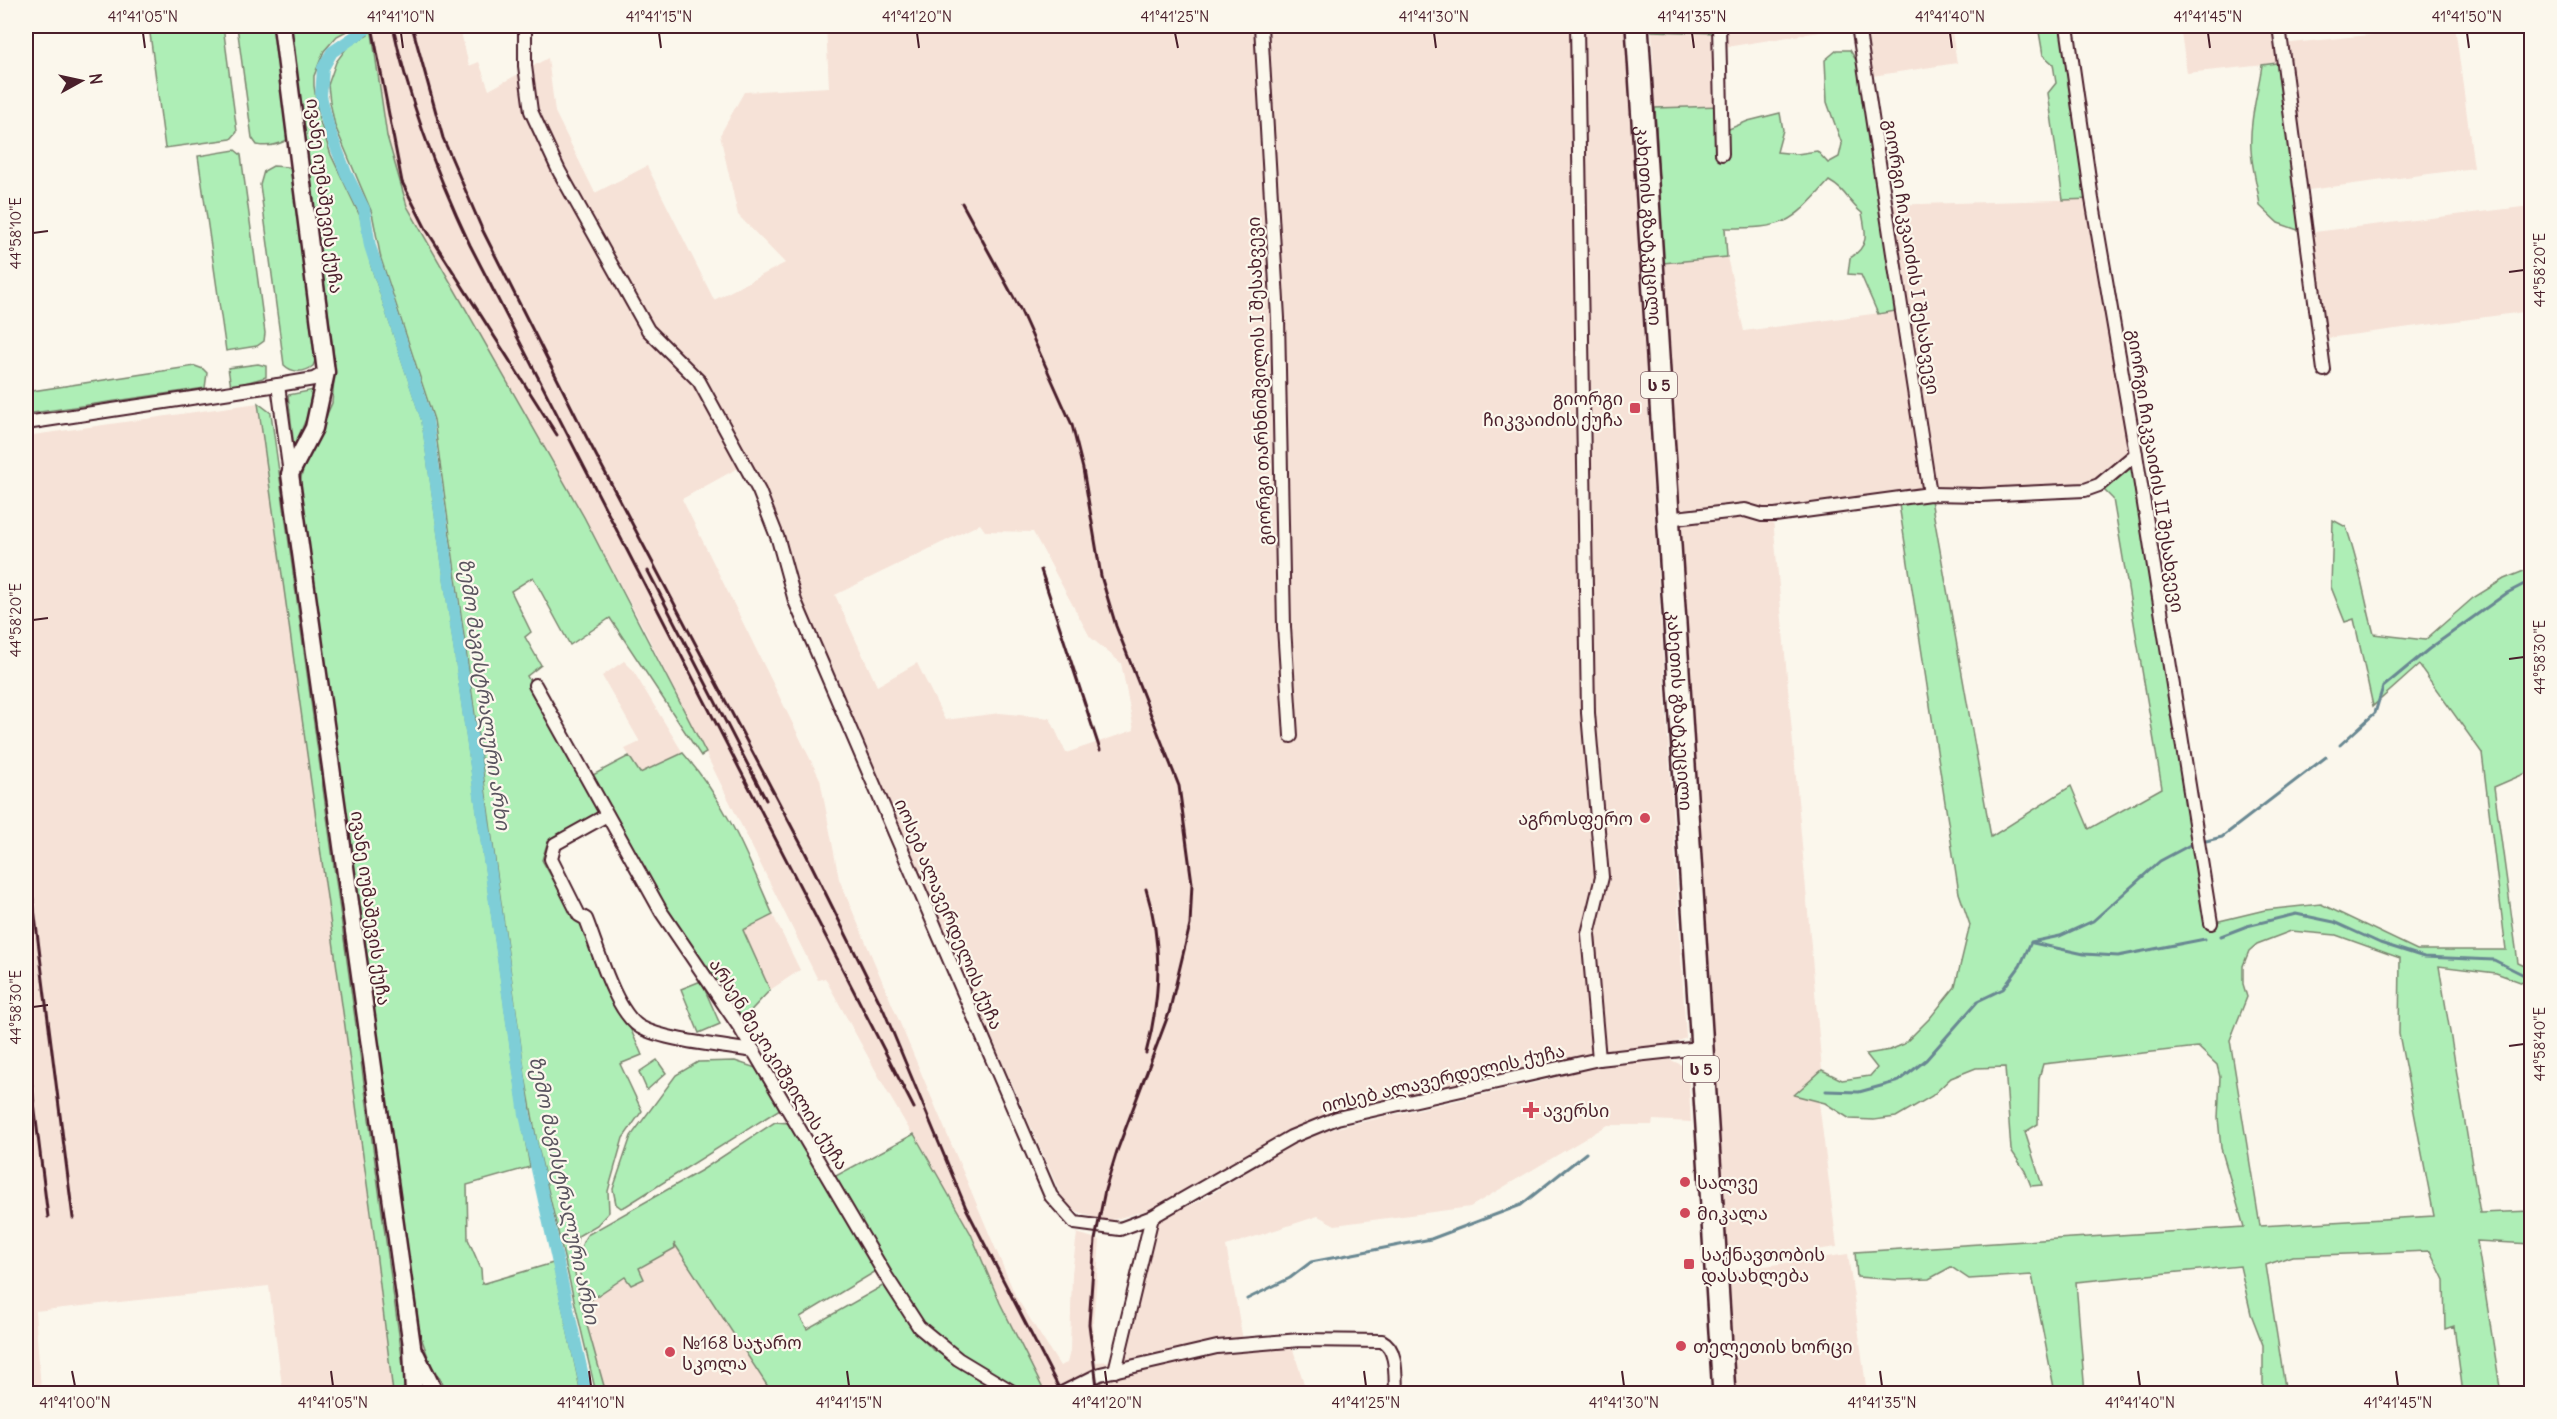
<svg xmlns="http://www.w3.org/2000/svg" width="2557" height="1419" viewBox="0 0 2557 1419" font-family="Delius,'Noto Sans Georgian',sans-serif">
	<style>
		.built { fill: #f6e2d7; fill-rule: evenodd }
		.green { fill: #aeeeb6; stroke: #7c8670; stroke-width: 1.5; fill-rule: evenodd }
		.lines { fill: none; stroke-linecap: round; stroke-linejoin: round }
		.stream { stroke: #698892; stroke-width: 3 }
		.canal { stroke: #7eced7; stroke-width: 12 }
		.street-casing { stroke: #4a1f2b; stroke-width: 16 }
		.secondary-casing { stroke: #4a1f2b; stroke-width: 21 }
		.highway-casing { stroke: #4a1f2b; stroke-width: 26 }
		.street { stroke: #fbf7ec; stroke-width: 12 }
		.secondary { stroke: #fbf7ec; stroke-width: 16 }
		.highway { stroke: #fbf7ec; stroke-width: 21 }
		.rail { stroke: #4a1f2b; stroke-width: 3 }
		.ticks { fill: none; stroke: #4a1f2b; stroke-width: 2 }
		.poi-dot { fill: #d1495b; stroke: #fbf7ec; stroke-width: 2 }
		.labels { text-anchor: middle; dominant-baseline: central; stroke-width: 4.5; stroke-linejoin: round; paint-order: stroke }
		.shield { fill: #fbf7ec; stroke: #7f6065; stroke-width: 1.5 }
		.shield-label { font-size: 16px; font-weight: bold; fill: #4a1f2b }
		.street-label { font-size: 18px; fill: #4a1f2b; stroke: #fbf7ec }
		.poi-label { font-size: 18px; fill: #4a1f2b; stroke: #fbf7ec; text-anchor: start }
		.water-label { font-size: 20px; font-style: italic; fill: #5a545f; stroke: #fbf7ec }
		.neatline { fill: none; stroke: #4a1f2b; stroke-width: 2 }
		.ticks-label { font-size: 15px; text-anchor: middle; fill: #4a1f2b }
	</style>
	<rect width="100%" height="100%" fill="#fbf7ec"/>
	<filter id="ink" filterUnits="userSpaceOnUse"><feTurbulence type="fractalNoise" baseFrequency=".0167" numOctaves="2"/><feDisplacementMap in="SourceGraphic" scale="12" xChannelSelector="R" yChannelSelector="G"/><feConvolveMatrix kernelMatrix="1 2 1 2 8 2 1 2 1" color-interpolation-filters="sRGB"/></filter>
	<g filter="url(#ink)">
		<g class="built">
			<path d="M369 26H463L461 32 469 66 479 62 489 90 548 58 555 112 595 193 647 166 714 300 785 263 738 215 720 135 744 92 829 87 826 26H1625L1686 1038 1670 1045 1603 1053 1336 1115 1283 1134 1148 1210 1105 1222 1066 1207 801 603 749 462 682 499 820 779 839 879 1016 1297 1060 1366 1067 1363 1070 1351 1072 1273 1077 1233 1100 1240 1093 1323 1096 1362 1125 1360 1155 1220 1200 1201 1301 1139 1340 1127 1535 1083 1604 1064 1662 1056 1684 1066 1688 1072 1691 1122 1653 1120 1652 1125H1608L1470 1207 1335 1225 1318 1216 1226 1246 1243 1340 1288 1334 1307 1393H1045L1000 1303 971 1234 889 1095 825 978 818 980 645 631 584 517 407 206 387 136ZM980 524 985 531 1033 532 1090 637 1121 663 1134 730 1066 753 1050 718 1000 713 945 720 917 663 877 686 835 595Z"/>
			<polygon points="1719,26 1951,26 1957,63 1866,77 1858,26 1720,48 1721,106 1655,108 1652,31 1718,33"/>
			<polygon points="2180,26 2279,26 2282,44 2455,26 2474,168 2301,191 2284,63 2187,73"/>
			<polygon points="2092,199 2136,454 2099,485 1775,515 1679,515 1663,263 1727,257 1744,331 1902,310 1886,205"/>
			<polygon points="2531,206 2531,311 2320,339 2306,233"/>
			<polygon points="258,403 373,1227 393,1393 283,1393 269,1286 35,1311 41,1389 26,1388 26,436"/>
			<polygon points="1744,513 1773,519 1822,1070 1794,1095 1819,1102 1837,1247 1722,1263 1679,521"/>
			<polygon points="624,661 632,669 683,753 640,773 625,749 640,742 602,676"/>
			<polygon points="773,915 800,970 770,990 743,930"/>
			<polygon points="673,1241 772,1393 606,1393 583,1311 585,1304 626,1277 644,1278 639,1268 675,1248"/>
			<polygon points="1848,1254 1867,1393 1731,1393 1723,1272"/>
		</g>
		<g class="green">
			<polygon points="149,26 223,26 237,132 231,139 165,148"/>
			<path d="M237 26H274L288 128 287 140C278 145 267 147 257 145L252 138Z"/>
			<polygon points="291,26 356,26 337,36 324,51 314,76 314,86 319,119 331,155 360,216 371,266 422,421 517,1093 530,1167 467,1185 468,1239 481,1269 482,1284 553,1263 581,1393 449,1393 431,1365 417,1326 299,485 304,466 332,403 335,367"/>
			<path d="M366 26H369L372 33 387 136 407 206 584 517 706 753 701 756 610 618 570 645 533 577 511 591 531 632 525 637 541 665 527 676 602 812 547 844 542 860 573 915 583 921 642 1055 620 1064 642 1111 623 1138 608 1191 609 1212 597 1225 578 1236 573 1261 580 1302 584 1299C581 1277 573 1255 587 1235L702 1170 775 1122 789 1123 878 1270 800 1317 807 1329 886 1284 917 1334 932 1349 999 1389 1000 1393H772L674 1243 675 1248 639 1268 644 1279 631 1285 625 1277 585 1304 583 1311 606 1393H596L537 1143 525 1076 434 420 381 259 372 213 335 126 330 102 328 85 336 62 348 46 368 35Z"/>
			<polygon points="1652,26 1719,26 1719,33 1652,31"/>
			<polygon points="2038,26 2067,26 2092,199 2063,200 2048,93 2056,83 2053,64 2043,55"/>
			<path d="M1837 50H1850L1866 77 1902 310 1878 314 1861 275 1848 274 1850 258C1870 246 1866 233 1862 213 1847 201 1847 191 1829 181 1789 226 1784 228 1725 228L1727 257 1663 263 1655 108 1721 106 1722 132 1748 121 1780 113 1783 130 1777 152 1797 154 1817 151 1828 163 1839 157 1842 144 1827 102 1825 60Z"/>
			<path d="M2284 62 2306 233 2278 223 2260 206C2258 187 2252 169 2251 150 2249 122 2258 92 2262 65Z"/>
			<polygon points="235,150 241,155 265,333 264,341 257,346 226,351 198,156"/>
			<path d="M273 166 288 167 294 170 317 356 313 366C304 373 292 373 284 365L260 185 264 171Z"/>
			<polygon points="258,364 266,366 266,377 231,387 228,368"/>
			<polygon points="195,366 203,369 207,373 205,388 26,414 26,392"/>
			<polygon points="319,389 294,447 288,395"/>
			<polygon points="258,403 271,413 277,457 401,1349 405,1388 393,1393 373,1227"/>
			<path d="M2136 454 2211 923 2265 910 2321 904 2417 950H2506L2482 753 2419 665 2373 706 2354 619 2345 622 2331 587 2333 520 2346 527C2359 562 2364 598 2374 634L2425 640 2473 598 2504 579 2531 568V771L2494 787 2518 963 2531 969V986L2496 973 2439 966 2480 1213 2531 1211V1244L2477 1241 2501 1393H2463L2454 1326 2445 1329 2444 1280 2430 1251 2292 1256 2266 1265 2286 1394 2263 1393V1345L2251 1314 2240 1266 2076 1282 2085 1394 2055 1393 2032 1275 1969 1279 1951 1267 1929 1279 1899 1280 1857 1277 1855 1252 2244 1227 2221 1148 2218 1118 2220 1077 2217 1065 2198 1047 2043 1064 2039 1078 2038 1124 2025 1132 2042 1185 2031 1186 2025 1171 2011 1150 2005 1067 1976 1068 1951 1078 1932 1096 1896 1117 1874 1120 1850 1119 1825 1103 1794 1095 1822 1070 1842 1080 1870 1076 1877 1068 1866 1054 1890 1050 1904 1044 1930 1018 1955 987 1970 925 1959 893 1898 498 1930 494 1991 837 2071 786 2089 829 2162 788 2113 499 2099 485ZM2291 931 2336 935 2400 958 2399 1034 2434 1216 2260 1226 2230 1040 2247 997 2243 984V966L2249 951 2257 944Z"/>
			<path d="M683 753C728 805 746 853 773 915L743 930 770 990 740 1022 673 926 591 776 629 756 640 773Z"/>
			<polygon points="701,981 720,1024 699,1033 681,989"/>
			<polygon points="657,1060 666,1073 647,1090 639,1072"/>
			<polygon points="735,1061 756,1068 780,1109 626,1206 621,1208 616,1204 613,1189 631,1136 676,1075 698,1062"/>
			<polygon points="914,1134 971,1234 1000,1303 1045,1393 1021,1392 936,1337 924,1325 832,1178"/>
		</g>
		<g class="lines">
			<g class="stream">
				<polyline points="2340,745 2375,713 2383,687 2429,649 2507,593 2532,580"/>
				<polyline points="2206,841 2222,837 2326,757"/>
				<polyline points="2221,936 2247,926 2296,914 2334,922 2380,943 2424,957 2494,960 2532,979"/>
				<polyline points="2033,943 2084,954 2118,956 2205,939"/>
				<polyline points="1826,1091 1859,1092 1899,1081 1926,1060 1978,1001 2003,989 2020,966 2031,942 2060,936 2093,921 2160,861 2190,845"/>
				<polyline points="1247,1299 1290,1278 1311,1262 1431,1239 1521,1205 1586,1153"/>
			</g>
			<polyline class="canal" points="366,29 332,52 323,68 321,96 329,129 346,173 364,209 370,246 427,420 525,1115 587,1394"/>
			<defs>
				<g id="street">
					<polyline points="525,26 525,66 531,111 559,171 648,330 699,381 759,491 778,539 795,601 1051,1196 1075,1223 1120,1229 1152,1217 1291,1137 1337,1118 1599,1059 1700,1048"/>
					<polyline points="1261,26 1278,318 1284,627 1291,736"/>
					<polyline points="1577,26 1588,713 1602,877 1588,934 1599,1059"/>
					<polyline points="1719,26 1722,154"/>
					<polyline points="1858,26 1930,494"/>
					<polyline points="2067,26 2092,199 2136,454 2211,923"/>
					<polyline points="2279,26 2324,370"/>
					<polyline points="278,385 290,474"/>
					<polyline points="26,423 278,385 314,379 326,372"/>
					<polyline points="1667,519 1745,510 1762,515 1775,515 1930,494 1980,495 2085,490 2099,485 2136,454"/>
					<polyline points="535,685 662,913 740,1028 886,1276 919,1327 958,1359 1016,1394"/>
					<path d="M607 815 555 844 551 859 579 915 586 919C597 946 615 1012 640 1027 665 1041 725 1046 754 1051"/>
					<polyline points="1115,1371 1152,1217"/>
					<path d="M1060 1394 1100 1374 1217 1347 1300 1340 1382 1341C1398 1349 1395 1377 1396 1394"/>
				</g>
				<g id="secondary">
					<polyline points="282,26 326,372 314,428 290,474 412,1346 414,1394"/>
					<polyline points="416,1355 435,1394"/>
				</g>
				<g id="highway">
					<path id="s1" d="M1637 26 1724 1394"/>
				</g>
			</defs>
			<use href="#street" class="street-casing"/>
			<use href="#secondary" class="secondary-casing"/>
			<use href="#highway" class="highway-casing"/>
			<use href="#street" class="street"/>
			<use href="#secondary" class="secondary"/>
			<use href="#highway" class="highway"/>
			<g class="rail">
				<polyline points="372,26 402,182 426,229 557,435"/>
				<path d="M393 26C409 102 437 175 470 245L914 1108"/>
				<polyline points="412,26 443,138 482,229 587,438 804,850 884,1011 966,1208 1062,1394"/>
				<polyline points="962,203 1020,309 1072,425 1083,469 1101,576 1116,626 1179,786 1192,883 1190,925 1169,1013 1117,1151 1105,1190 1095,1240 1089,1324 1098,1394"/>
				<polyline points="1041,570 1100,750"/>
				<polyline points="648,571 766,800"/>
				<polyline points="26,845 73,1218"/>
				<polyline points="26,1039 48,1217"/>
				<path d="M1146 1053C1161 998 1163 944 1146 889"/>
			</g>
		</g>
	</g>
	<path class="ticks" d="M143 33 145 48M401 33 403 48M659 33 661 48M917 33 919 48M1175 33 1178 48M1434 33 1436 48M1692 33 1694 48M1950 33 1952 48M2208 33 2210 48M2467 33 2469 48M33 233 48 231M2509 272 2524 270M33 620 48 618M2509 659 2524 657M33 1007 48 1005M2509 1046 2524 1044M72 1371 75 1386M331 1371 333 1386M589 1371 591 1386M847 1371 849 1386M1105 1371 1107 1386M1364 1371 1366 1386M1622 1371 1624 1386M1880 1371 1882 1386M2138 1371 2140 1386M2396 1371 2398 1386"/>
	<g class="poi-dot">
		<rect x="1629" y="402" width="12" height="12" rx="3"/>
		<circle cx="1645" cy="818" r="6"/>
		<path d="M1528 1101h6v6h6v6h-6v6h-6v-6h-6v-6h6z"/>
		<circle cx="1685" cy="1182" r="6"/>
		<circle cx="1685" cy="1213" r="6"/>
		<rect x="1683" y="1258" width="12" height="12" rx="3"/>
		<circle cx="1681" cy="1346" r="6"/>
		<circle cx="670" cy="1352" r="6"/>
	</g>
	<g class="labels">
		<g class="shield">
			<rect x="1641" y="372" width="36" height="26" rx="4.5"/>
			<rect x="1683" y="1056" width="36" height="26" rx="4.5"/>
		</g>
		<g class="shield-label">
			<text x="1659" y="385">ს 5</text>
			<text x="1701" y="1069">ს 5</text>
		</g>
		<g class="street-label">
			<text transform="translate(325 196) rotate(83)">ივანე იუმაშევის ქუჩა</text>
			<text stroke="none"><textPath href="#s1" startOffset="200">კახეთის გზატკეცილი</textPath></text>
			<text transform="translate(1912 257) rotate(81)">გიორგი ჩიკვაიძის I შესახვევი</text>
			<text transform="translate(1259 381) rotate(-92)">გიორგი თარხნიშვილის I შესახვევი</text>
			<text transform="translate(2156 471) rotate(81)">გიორგი ჩიკვაიძის II შესახვევი</text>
			<text stroke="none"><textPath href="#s1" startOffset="686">კახეთის გზატკეცილი</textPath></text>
			<text transform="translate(371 908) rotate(82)">ივანე იუმაშევის ქუჩა</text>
			<text transform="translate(949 914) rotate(67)">იოსებ ალავერდელის ქუჩა</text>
			<text transform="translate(779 1064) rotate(58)">არსენ მეკოკიშვილის ქუჩა</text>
			<text transform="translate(1443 1078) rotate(-13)">იოსებ ალავერდელის ქუჩა</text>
		</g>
		<g class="poi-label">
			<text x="1623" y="398" text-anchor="end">გიორგი<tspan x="1623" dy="21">ჩიკვაიძის ქუჩა</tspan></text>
			<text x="1633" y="818" text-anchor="end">აგროსფერო</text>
			<text x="1543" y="1110">ავერსი</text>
			<text x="1697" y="1182">სალვე</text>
			<text x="1697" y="1213">მიკალა</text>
			<text x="1701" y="1254">საქნავთობის<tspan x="1701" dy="21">დასახლება</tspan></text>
			<text x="682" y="1342">№168 საჯარო<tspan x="682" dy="21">სკოლა</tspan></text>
			<text x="1693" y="1346">თელეთის ხორცი</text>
		</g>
		<g class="water-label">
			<text transform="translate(485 694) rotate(82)">ზემო მაგისტრალური არხი</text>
			<text transform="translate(565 1190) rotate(78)">ზემო მაგისტრალური არხი</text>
		</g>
	</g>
	<rect width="2557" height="1419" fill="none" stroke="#fbf7ec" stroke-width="66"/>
	<g transform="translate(81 81) rotate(82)" stroke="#fbf7ec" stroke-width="4.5" paint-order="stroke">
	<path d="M0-4.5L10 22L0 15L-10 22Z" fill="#4a1f2b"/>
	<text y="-9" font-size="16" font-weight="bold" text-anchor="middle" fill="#4a1f2b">N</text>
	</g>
	<rect x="33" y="33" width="2491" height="1353" class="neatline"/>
	<g class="ticks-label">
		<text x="143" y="22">41°41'05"N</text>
		<text x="401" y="22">41°41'10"N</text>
		<text x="659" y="22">41°41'15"N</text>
		<text x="917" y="22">41°41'20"N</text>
		<text x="1175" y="22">41°41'25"N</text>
		<text x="1434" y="22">41°41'30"N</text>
		<text x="1692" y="22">41°41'35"N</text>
		<text x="1950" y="22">41°41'40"N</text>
		<text x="2208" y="22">41°41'45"N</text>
		<text x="2467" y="22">41°41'50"N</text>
		<text transform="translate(16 233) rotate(-90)" y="5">44°58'10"E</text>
		<text transform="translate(2540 270) rotate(-90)" y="5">44°58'20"E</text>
		<text transform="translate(16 620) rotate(-90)" y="5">44°58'20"E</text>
		<text transform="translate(2540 657) rotate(-90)" y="5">44°58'30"E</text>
		<text transform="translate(16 1007) rotate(-90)" y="5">44°58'30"E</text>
		<text transform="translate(2540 1044) rotate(-90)" y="5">44°58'40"E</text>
		<text x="75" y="1408">41°41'00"N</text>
		<text x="333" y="1408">41°41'05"N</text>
		<text x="591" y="1408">41°41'10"N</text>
		<text x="849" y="1408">41°41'15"N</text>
		<text x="1107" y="1408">41°41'20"N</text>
		<text x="1366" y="1408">41°41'25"N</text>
		<text x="1624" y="1408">41°41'30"N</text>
		<text x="1882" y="1408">41°41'35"N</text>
		<text x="2140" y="1408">41°41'40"N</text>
		<text x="2398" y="1408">41°41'45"N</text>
	</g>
</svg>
